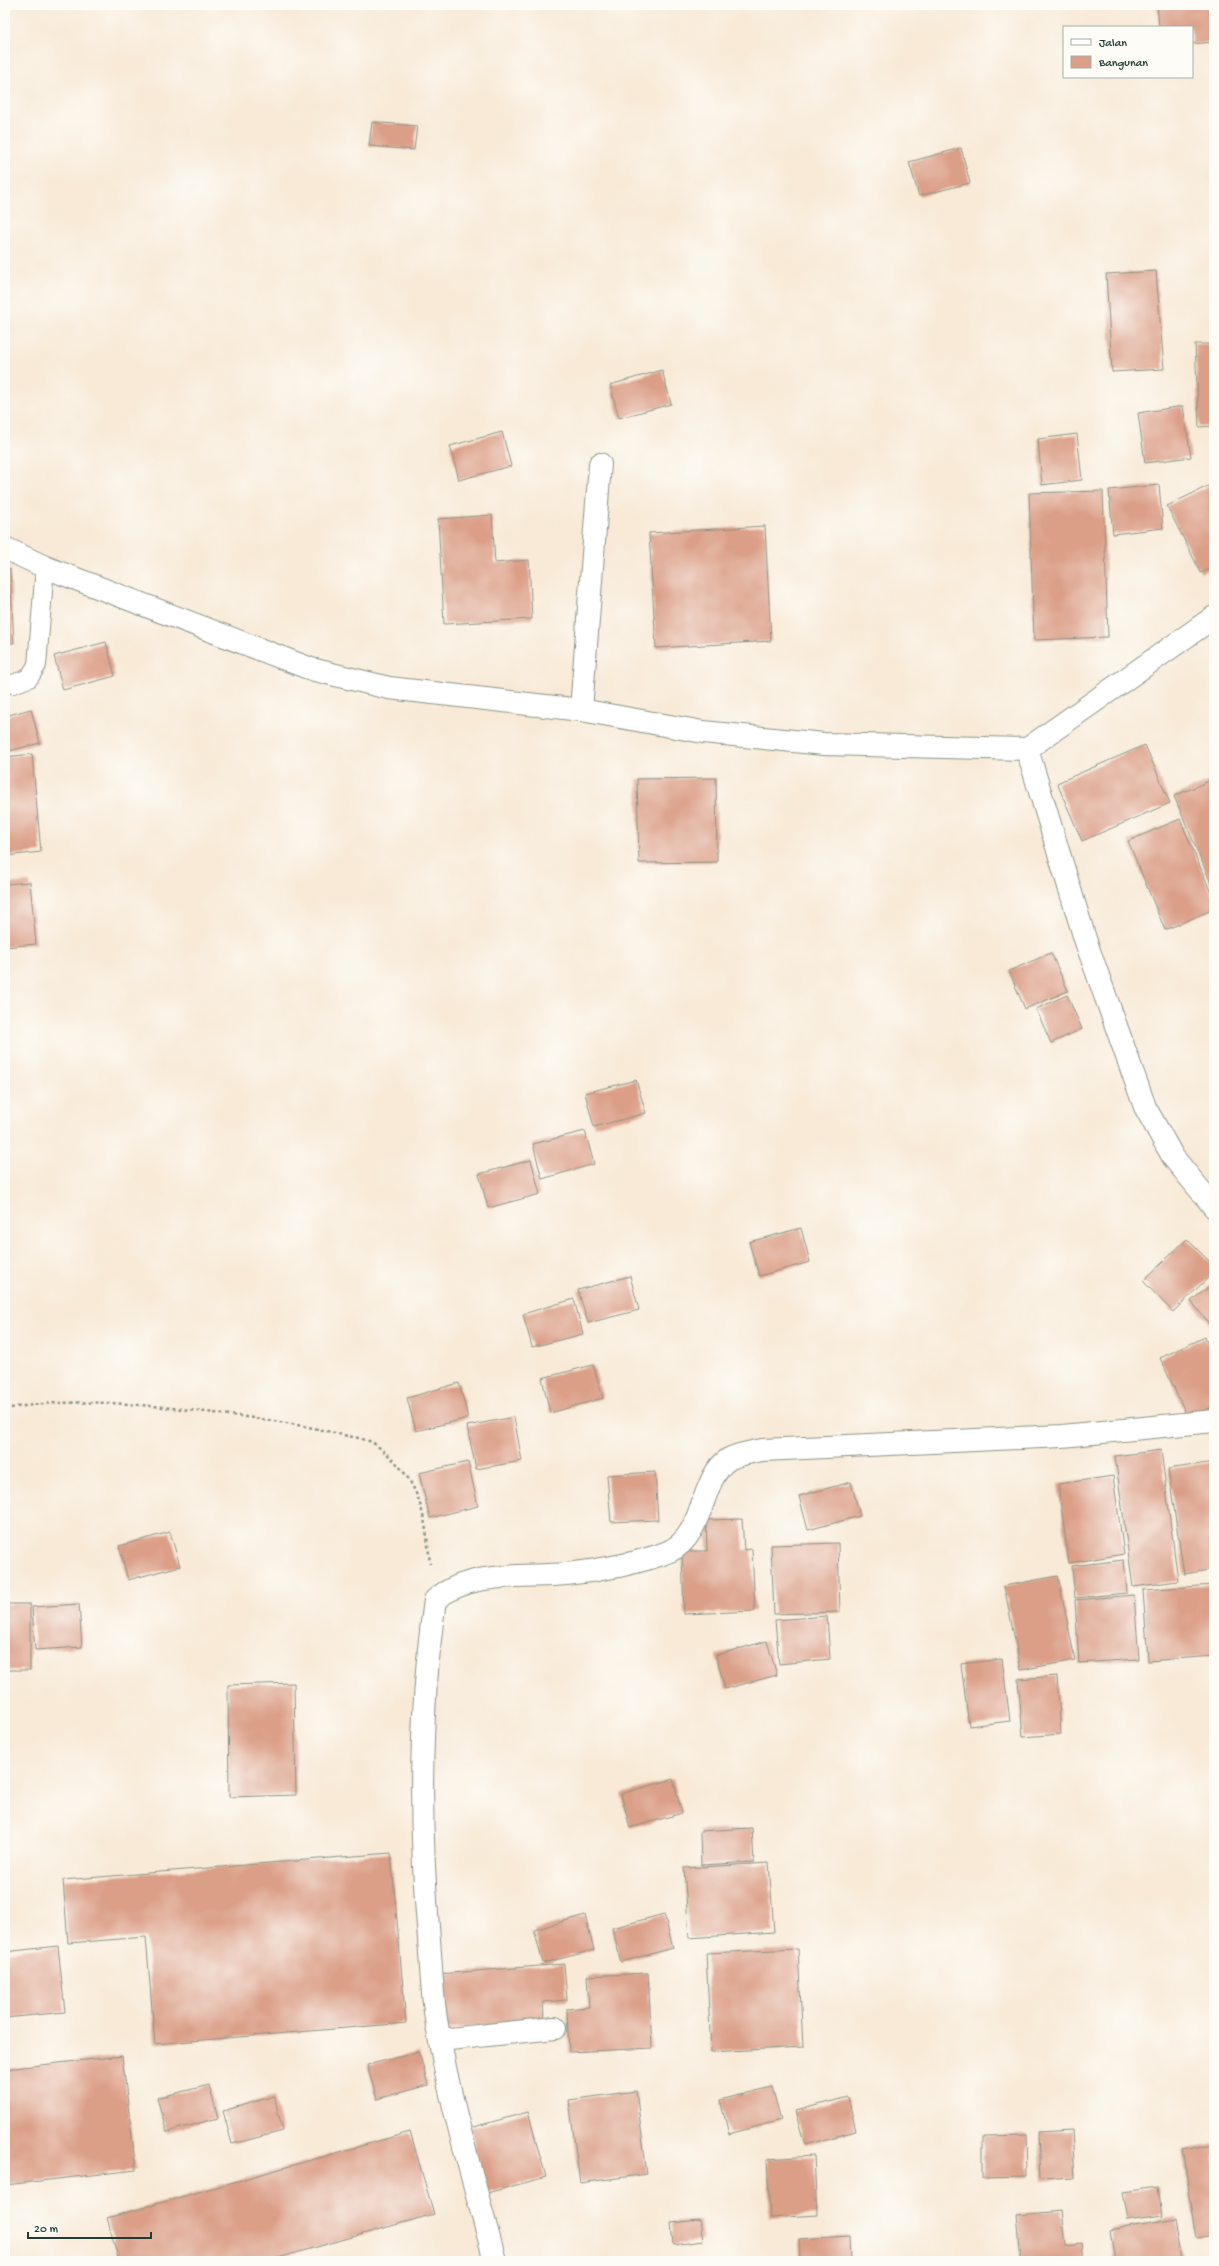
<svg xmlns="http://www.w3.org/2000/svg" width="1219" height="2266" viewBox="0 0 1219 2266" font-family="'Gochi Hand',sans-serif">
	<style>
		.building { fill: #db9f87 }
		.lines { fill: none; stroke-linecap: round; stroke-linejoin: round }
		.service-casing { stroke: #8c9486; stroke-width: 20 }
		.minor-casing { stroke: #8c9486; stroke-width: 24 }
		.path { stroke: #8c9486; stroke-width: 2.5; stroke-dasharray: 3 3; stroke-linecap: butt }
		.service { stroke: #fff; stroke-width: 18 }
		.minor { stroke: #fff; stroke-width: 22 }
	</style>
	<rect width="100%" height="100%" fill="#fdfcf7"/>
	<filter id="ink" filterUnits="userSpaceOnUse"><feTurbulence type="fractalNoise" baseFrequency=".025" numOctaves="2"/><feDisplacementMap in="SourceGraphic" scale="8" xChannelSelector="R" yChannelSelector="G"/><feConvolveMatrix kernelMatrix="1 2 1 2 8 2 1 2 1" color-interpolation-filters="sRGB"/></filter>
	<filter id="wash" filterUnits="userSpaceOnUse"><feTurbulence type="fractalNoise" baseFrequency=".012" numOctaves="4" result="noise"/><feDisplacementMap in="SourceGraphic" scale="16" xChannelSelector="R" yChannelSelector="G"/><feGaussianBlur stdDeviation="0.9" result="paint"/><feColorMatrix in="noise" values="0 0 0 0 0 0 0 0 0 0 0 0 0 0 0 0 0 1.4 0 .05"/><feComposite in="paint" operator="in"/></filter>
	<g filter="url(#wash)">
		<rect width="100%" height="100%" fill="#f8ead7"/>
		<g id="blocks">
			<g class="building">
				<polygon points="1157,5 1214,5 1214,42 1192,44 1192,27 1159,27"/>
				<polygon points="372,122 417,126 414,150 369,146"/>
				<polygon points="961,148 970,183 919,196 909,162"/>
				<polygon points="1156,271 1164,369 1112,372 1106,274"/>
				<polygon points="1195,344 1214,344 1214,426 1199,427"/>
				<polygon points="662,370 671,404 619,418 610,385"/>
				<polygon points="1183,406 1191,457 1145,463 1138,413"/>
				<polygon points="502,432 511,466 459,480 450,446"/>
				<polygon points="1077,434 1082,480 1042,485 1038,439"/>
				<polygon points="1214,483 1214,567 1201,573 1167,506"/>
				<polygon points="1159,485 1163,528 1113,534 1109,490"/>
				<polygon points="1103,491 1108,637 1034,640 1029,493"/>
				<polygon points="492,515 495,563 529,560 532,619 444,624 438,519"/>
				<polygon points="765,526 771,641 656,648 649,533"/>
				<polygon points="5,569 10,569 14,643 5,643"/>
				<polygon points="106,642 115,676 63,690 54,656"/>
				<polygon points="31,709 40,743 5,752 5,716"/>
				<polygon points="1145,745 1170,803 1082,841 1057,783"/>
				<polygon points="32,754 41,852 5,856 5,757"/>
				<polygon points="716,778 717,862 639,863 637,779"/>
				<polygon points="1214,779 1214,890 1174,796"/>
				<polygon points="1180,819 1214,900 1214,909 1165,930 1128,841"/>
				<polygon points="30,882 36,944 5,947 5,884"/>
				<polygon points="1051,953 1068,991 1025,1009 1009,971"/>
				<polygon points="1067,995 1082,1029 1051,1043 1036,1009"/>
				<polygon points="636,1080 646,1113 594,1127 585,1093"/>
				<polygon points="585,1131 594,1164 542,1179 533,1144"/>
				<polygon points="531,1160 540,1194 488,1208 479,1174"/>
				<polygon points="801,1228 810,1262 759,1276 749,1242"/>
				<polygon points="1187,1239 1214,1266 1214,1272 1173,1312 1143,1281"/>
				<polygon points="630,1276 639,1310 588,1323 578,1290"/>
				<polygon points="1214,1283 1214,1330 1191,1301"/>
				<polygon points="574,1299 583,1334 532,1347 523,1314"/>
				<polygon points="1205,1337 1214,1356 1214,1406 1188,1418 1160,1358"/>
				<polygon points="593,1365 603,1398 550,1413 542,1378"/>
				<polygon points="459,1383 468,1418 416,1431 407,1398"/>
				<polygon points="514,1417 522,1461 476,1469 467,1426"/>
				<polygon points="1161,1450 1178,1581 1133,1587 1115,1456"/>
				<polygon points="468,1462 478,1506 430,1518 419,1473"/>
				<polygon points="1214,1462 1214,1569 1184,1574 1168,1469"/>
				<polygon points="655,1472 658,1520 611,1522 607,1475"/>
				<polygon points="1113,1476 1124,1554 1069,1563 1058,1484"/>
				<polygon points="851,1482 860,1516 808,1530 799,1496"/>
				<polygon points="742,1519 744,1550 752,1549 755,1611 684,1614 682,1551 707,1551 706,1520"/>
				<polygon points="170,1532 180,1566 128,1580 119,1546"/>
				<polygon points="838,1543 840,1612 774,1614 771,1545"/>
				<polygon points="1124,1560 1127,1593 1075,1598 1072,1566"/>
				<polygon points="1058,1576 1075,1660 1021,1670 1004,1586"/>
				<polygon points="1214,1585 1214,1656 1148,1661 1143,1590"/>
				<polygon points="1134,1595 1139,1659 1079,1663 1075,1600"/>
				<rect x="5" y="1604" width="25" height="66"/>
				<polygon points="79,1604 82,1647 35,1650 32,1607"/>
				<polygon points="827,1616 830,1659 779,1664 775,1620"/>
				<polygon points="767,1641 777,1675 725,1689 716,1655"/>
				<polygon points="1002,1659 1010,1721 969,1726 961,1664"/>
				<polygon points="1057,1676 1061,1734 1023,1737 1018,1679"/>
				<polygon points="294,1683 296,1795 229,1797 228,1685"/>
				<polygon points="673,1779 682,1813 630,1828 621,1794"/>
				<polygon points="752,1828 754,1862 701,1865 700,1831"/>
				<polygon points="391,1853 406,2023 155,2044 146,1937 68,1943 63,1880"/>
				<polygon points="769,1863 774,1932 689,1938 684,1868"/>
				<polygon points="664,1914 673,1948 621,1962 612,1928"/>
				<polygon points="585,1915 594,1950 543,1963 534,1930"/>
				<polygon points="58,1946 65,2012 5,2018 5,1952"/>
				<polygon points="798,1949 803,2047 711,2052 706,1953"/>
				<polygon points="564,1964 567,2000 543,2002 544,2022 441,2029 438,1974"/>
				<polygon points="648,1973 652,2048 569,2052 567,2009 589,2007 587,1976"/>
				<polygon points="419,2052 428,2085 377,2099 367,2065"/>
				<polygon points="122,2056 136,2170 5,2185 5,2069"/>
				<polygon points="209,2085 218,2118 167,2132 157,2098"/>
				<polygon points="772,2087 781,2120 729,2134 720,2100"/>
				<polygon points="636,2091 647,2174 580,2183 569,2100"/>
				<polygon points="274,2096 283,2131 232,2144 223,2111"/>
				<polygon points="848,2097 856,2131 805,2145 795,2111"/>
				<polygon points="528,2112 546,2177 487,2193 470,2128"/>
				<polygon points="1072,2130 1075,2178 1041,2180 1039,2132"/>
				<polygon points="410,2132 434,2214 267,2261 119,2261 107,2218"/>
				<polygon points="1027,2135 1028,2177 983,2178 983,2136"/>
				<polygon points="1214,2144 1214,2235 1197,2238 1182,2150"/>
				<polygon points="814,2156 817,2215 770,2218 767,2159"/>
				<polygon points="1158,2187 1162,2215 1127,2220 1122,2192"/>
				<polygon points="1061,2210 1065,2245 1082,2243 1084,2261 1021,2261 1017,2214"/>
				<polygon points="1176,2218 1183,2261 1115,2261 1110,2229"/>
				<polygon points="700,2220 703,2241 673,2245 671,2223"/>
				<polygon points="849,2236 850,2261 800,2261 799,2239"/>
			</g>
		</g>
	</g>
	<g filter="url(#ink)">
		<use href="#blocks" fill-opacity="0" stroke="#8c9486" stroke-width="1"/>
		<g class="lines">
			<defs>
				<polyline id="service" points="13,684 29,678 37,665 45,567"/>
				<g id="minor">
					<polyline points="5,548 45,567 311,669 389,688 581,710 703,732 824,744 1027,749"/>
					<polyline points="1214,617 1027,749 1086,942 1145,1107 1173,1157 1214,1207"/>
					<polyline points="581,710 600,464"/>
					<polyline points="440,2040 555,2028"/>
					<path d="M495 2261C474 2181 449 2101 436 2019 432 1993 431 1965 429 1939 419 1827 419 1712 435 1600 470 1570 523 1578 566 1574 596 1571 642 1563 670 1551 705 1535 700 1477 729 1459 738 1454 752 1452 762 1450L1062 1436 1214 1421"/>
				</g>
			</defs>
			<use href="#service" class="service-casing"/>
			<use href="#minor" class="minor-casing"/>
			<path class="path" d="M5 1409C76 1396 151 1405 222 1414 262 1419 300 1424 339 1434 349 1437 368 1438 376 1445 420 1478 425 1512 430 1564"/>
			<use href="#service" class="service"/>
			<use href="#minor" class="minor"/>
		</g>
	</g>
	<rect width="1219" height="2266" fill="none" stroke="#fdfcf7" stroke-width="20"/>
	<rect x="1063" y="26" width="130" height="52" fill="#fdfcf7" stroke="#a4b0a9"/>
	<rect x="1071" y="39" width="20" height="6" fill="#ffffff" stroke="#a4b0a9"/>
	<text x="1099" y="46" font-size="12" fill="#1f3d34">Jalan</text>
	<rect x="1071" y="56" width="20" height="12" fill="#db9f87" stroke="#a4b0a9"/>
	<text x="1099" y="66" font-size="12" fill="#1f3d34">Bangunan</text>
	<path d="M28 2232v6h123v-6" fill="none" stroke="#1f3d34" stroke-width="2"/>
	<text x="34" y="2232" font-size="12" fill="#1f3d34" stroke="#fdfcf7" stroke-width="3" paint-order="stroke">20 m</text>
</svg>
